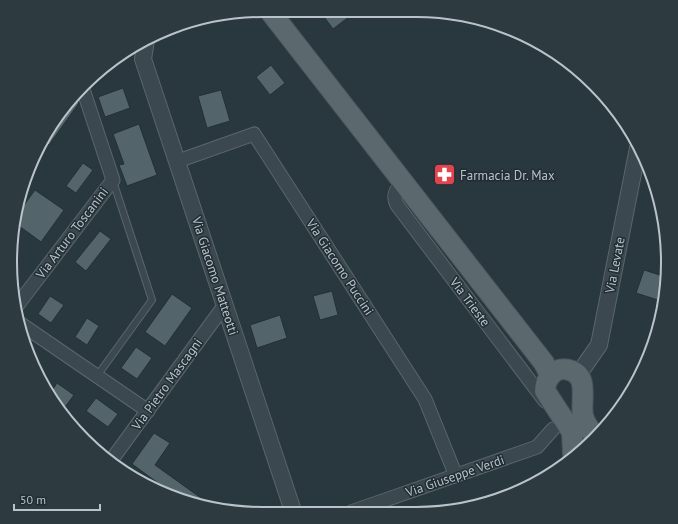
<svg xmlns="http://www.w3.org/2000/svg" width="678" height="524" viewBox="0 0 678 524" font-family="'PT Sans',sans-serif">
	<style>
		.building { fill: #54646b; stroke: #233036 }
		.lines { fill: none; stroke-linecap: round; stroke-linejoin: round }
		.service-casing { stroke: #5a666c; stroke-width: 8 }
		.minor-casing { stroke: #5a666c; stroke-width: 15 }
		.tertiary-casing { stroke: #5a666c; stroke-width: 18 }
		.primary-casing { stroke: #49545b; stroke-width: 22 }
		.service { stroke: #3c484f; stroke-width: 6 }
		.minor { stroke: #3c484f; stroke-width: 13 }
		.tertiary { stroke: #3c484f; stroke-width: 16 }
		.primary { stroke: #5b686e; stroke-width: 20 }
		.labels { text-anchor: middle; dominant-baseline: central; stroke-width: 3; stroke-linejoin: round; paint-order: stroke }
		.poi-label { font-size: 13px; fill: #b9c3c9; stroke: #212e34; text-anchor: start }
		.street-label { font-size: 13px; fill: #b9c3c9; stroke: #212e34 }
		.rim { fill: none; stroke: #b9c3c9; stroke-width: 2 }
	</style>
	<rect width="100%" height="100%" fill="#29373e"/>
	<g class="building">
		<polygon points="319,10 358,10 333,29"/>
		<polygon points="271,65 285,83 270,95 256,77"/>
		<polygon points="123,88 130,108 105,117 98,97"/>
		<polygon points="221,90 230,121 207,128 198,96"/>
		<polygon points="76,94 79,103 49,145 42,140 44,136"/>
		<polygon points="139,124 157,175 127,186 119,165 124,164 113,134"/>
		<polygon points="83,163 93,170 76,193 66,186"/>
		<polygon points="35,190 64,210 41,242 15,223 16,216"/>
		<polygon points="100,231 111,239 86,271 75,262"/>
		<polygon points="644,270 663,276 661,301 636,293"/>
		<polygon points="332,291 338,315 320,320 313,296"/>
		<polygon points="172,294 192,308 165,346 145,332"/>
		<polygon points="50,296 64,305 51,323 38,314"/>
		<polygon points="280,315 287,338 257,348 250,325"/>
		<polygon points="87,318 99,326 87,345 75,337"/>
		<polygon points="136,347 152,358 137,379 121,368"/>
		<polygon points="57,383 74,395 62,411 49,395"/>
		<polygon points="96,398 118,414 108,427 86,411"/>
		<polygon points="154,433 170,443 155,465 208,503 206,506 156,486 158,483 132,464"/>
	</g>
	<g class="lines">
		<defs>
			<polyline id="service" points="97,376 152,300 113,181"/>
			<g id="minor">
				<polyline points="178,161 254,134 425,399 456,476"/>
				<path d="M403 183C395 190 392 196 397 205L545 401"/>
				<polyline points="16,307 113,180 82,86"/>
				<polyline points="18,322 148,411"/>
				<polyline points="110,462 224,306"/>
				<polyline points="351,512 537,447 553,429"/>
			</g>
			<g id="tertiary">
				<polyline points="146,40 143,59 293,511"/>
				<polyline points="578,375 599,345 638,148"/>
			</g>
			<g id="primary">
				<polyline points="269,10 544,363 550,375"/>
				<path d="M573 453 572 432 545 391C545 384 547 379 552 374 556 370 563 368 569 370 590 375 580 401 583 416 585 423 589 429 594 435"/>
			</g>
		</defs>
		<use href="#service" class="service-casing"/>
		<use href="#minor" class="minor-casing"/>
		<use href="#tertiary" class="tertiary-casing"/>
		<use href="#primary" class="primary-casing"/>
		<use href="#service" class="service"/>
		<use href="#minor" class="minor"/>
		<use href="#tertiary" class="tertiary"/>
		<use href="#primary" class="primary"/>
	</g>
	<defs>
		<symbol id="pharmacy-square" viewBox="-11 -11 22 22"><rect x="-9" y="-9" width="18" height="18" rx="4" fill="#e0444e" stroke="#212e34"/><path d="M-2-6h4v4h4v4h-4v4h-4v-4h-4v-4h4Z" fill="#fff"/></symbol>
	</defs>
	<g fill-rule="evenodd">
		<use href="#pharmacy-square" x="432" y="162" width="25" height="25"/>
	</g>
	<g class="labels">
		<g class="poi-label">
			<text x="460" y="175">Farmacia Dr. Max</text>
		</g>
		<g class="street-label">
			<text transform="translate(72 233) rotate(-53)">Via Arturo Toscanini</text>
			<text transform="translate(615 265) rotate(-79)">Via Levate</text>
			<text transform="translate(340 267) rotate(57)">Via Giacomo Puccini</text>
			<text transform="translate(215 276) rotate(72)">Via Giacomo Matteotti</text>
			<text transform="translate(470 302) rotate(53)">Via Trieste</text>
			<text transform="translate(167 384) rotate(-54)">Via Pietro Mascagni</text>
			<text transform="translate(455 476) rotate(-19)">Via Giuseppe Verdi</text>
		</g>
	</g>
	<path d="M0 0H678V524H0ZM262 17H416A245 245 0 0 1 661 262V262A245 245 0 0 1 416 507H262A245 245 0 0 1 17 262V262A245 245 0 0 1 262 17Z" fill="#2d3a40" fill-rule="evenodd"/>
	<path class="rim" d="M262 17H416A245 245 0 0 1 661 262V262A245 245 0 0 1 416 507H262A245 245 0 0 1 17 262V262A245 245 0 0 1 262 17Z"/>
	<path d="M14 504v6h86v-6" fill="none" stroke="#b9c3c9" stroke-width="2"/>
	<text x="20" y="504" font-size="12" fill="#b9c3c9" stroke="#212e34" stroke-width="3" paint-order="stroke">50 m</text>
</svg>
